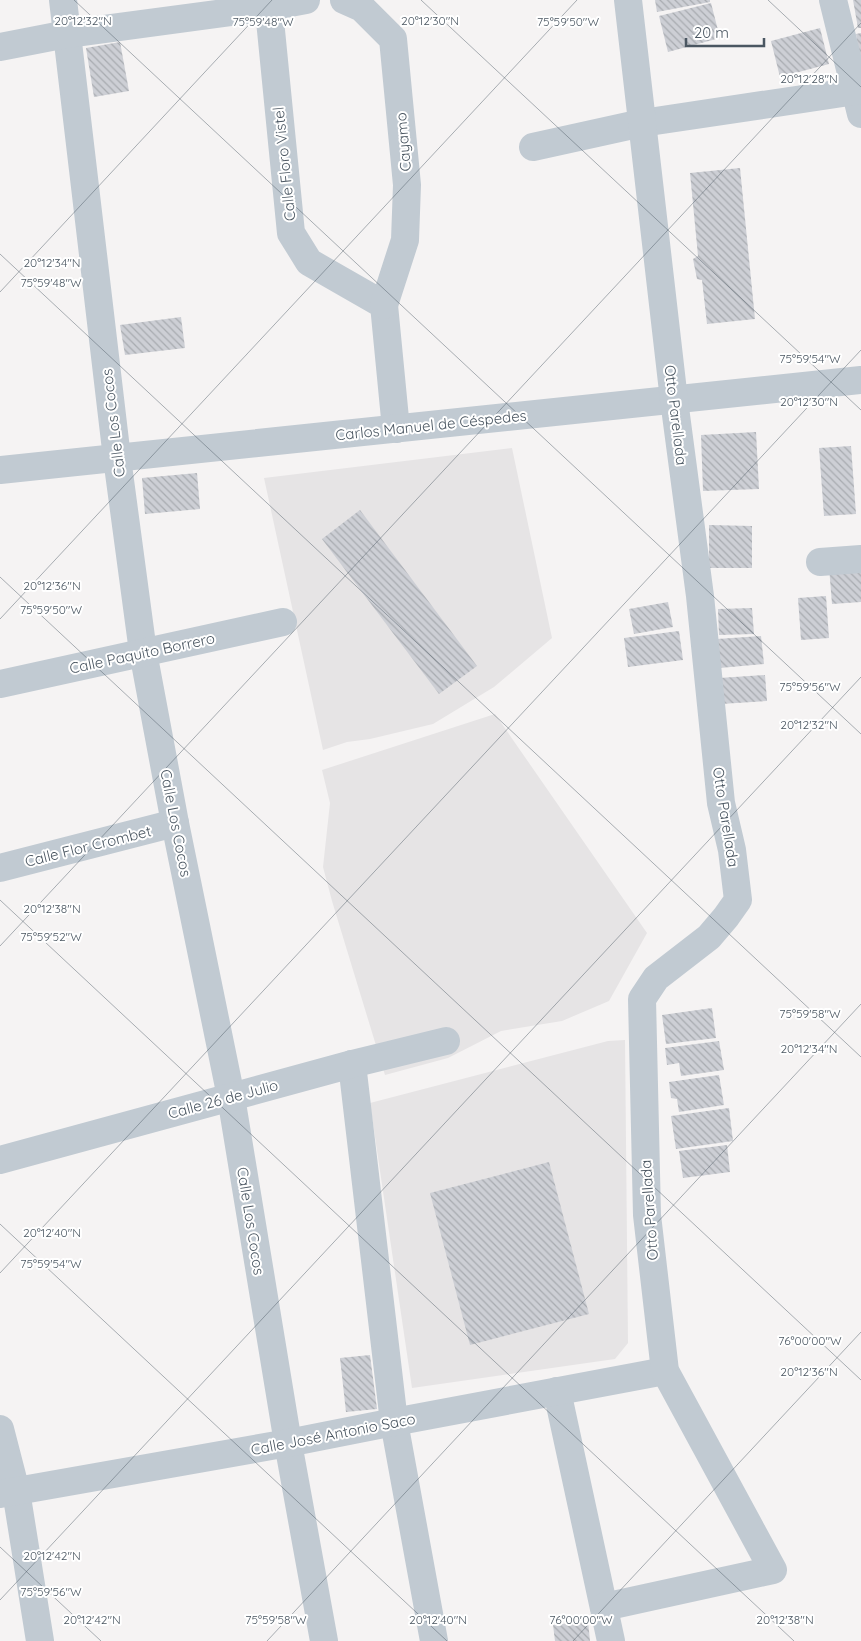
<svg xmlns="http://www.w3.org/2000/svg" width="861" height="1641" viewBox="0 0 861 1641" font-family="Quicksand,sans-serif">
	<style>
		.education { fill: #e6e4e5 }
		.building { fill: url(#building-back-hatch) }
		.lines { fill: none; stroke-linecap: round; stroke-linejoin: round }
		.minor { stroke: #c1cad2; stroke-width: 28 }
		.ticks { fill: none; stroke: #4a5661; stroke-width: 1; stroke-opacity: 0.45 }
		.labels { text-anchor: middle; dominant-baseline: central; stroke-width: 4; stroke-linejoin: round; paint-order: stroke }
		.street-label { font-size: 15px; fill: #4a5661; stroke: #fff }
		.ticks-label { font-size: 12px; text-anchor: middle; fill: #4a5661; stroke: #fff; stroke-width: 4; stroke-linejoin: round; paint-order: stroke }
	</style>
	<defs>
		<pattern id="building-back-hatch" width="6" height="6" patternUnits="userSpaceOnUse" patternTransform="scale(1.25)"><rect width="6" height="6" fill="#cdcfd5"/><path d="M-1 5l2 2M0 0l6 6M5-1l2 2" fill="none" stroke="#a8abb0"/></pattern>
	</defs>
	<rect width="100%" height="100%" fill="#f5f3f3"/>
	<g class="education">
		<polygon points="512,448 552,638 494,687 433,724 370,739 347,742 323,750 264,478"/>
		<polygon points="495,714 647,933 609,1001 562,1021 501,1031 448,1058 385,1075 332,901 323,867 330,803 322,770"/>
		<polygon points="625,1040 628,1343 615,1359 412,1388 370,1103 608,1041"/>
	</g>
	<g class="building">
		<polygon points="655,0 710,0 710,2 657,12"/>
		<polygon points="853,0 861,0 861,28 858,28"/>
		<polygon points="711,3 720,38 668,52 659,16"/>
		<polygon points="820,28 829,64 780,77 771,41"/>
		<polygon points="861,33 861,61 860,61 856,34"/>
		<polygon points="120,42 129,91 94,97 86,48"/>
		<polygon points="740,168 755,319 707,324 702,280 697,279 693,259 698,256 690,173"/>
		<polygon points="181,317 185,348 125,355 120,325"/>
		<polygon points="756,432 759,489 703,491 701,435"/>
		<polygon points="851,446 856,514 824,516 819,448"/>
		<polygon points="197,473 200,509 145,514 142,478"/>
		<polygon points="360,510 477,666 439,694 322,539"/>
		<polygon points="709,525 752,526 752,568 709,568"/>
		<polygon points="861,566 861,602 832,604 829,567"/>
		<polygon points="826,596 829,638 801,640 798,598"/>
		<polygon points="668,602 673,627 634,634 629,609"/>
		<polygon points="752,608 754,634 719,635 718,609"/>
		<polygon points="679,631 683,660 628,667 624,638"/>
		<polygon points="761,636 764,664 720,668 717,639"/>
		<polygon points="765,675 767,701 721,704 719,678"/>
		<polygon points="712,1008 716,1038 666,1044 662,1015"/>
		<polygon points="719,1041 724,1070 681,1076 679,1063 667,1065 665,1048"/>
		<polygon points="719,1075 724,1105 679,1112 677,1099 671,1098 669,1082"/>
		<polygon points="729,1108 733,1141 676,1149 671,1116"/>
		<polygon points="727,1145 730,1172 683,1178 679,1151"/>
		<polygon points="549,1162 589,1314 470,1345 430,1193"/>
		<polygon points="370,1355 377,1409 346,1412 340,1358"/>
		<polygon points="588,1621 590,1641 555,1641 553,1625"/>
	</g>
	<g class="lines">
		<g class="minor">
			<polyline points="63,0 117,458 143,652 175,823 231,1097 288,1443 324,1641"/>
			<polyline points="268,0 291,233 309,262 384,305 396,429"/>
			<polyline points="344,0 362,8 393,39 407,185 405,240 384,305"/>
			<polyline points="833,0 861,114"/>
			<polyline points="0,47 67,34 269,7 306,0"/>
			<polyline points="533,147 642,123 856,91"/>
			<polyline points="0,470 861,380"/>
			<polyline points="820,562 861,559"/>
			<polyline points="0,684 283,622"/>
			<polyline points="0,868 175,823"/>
			<polyline points="352,1064 394,1422 434,1641"/>
			<polyline points="0,1160 352,1064 446,1041"/>
			<polyline points="557,1391 611,1641"/>
			<polyline points="0,1429 16,1491 40,1641"/>
			<polyline points="0,1494 288,1443 394,1422 665,1371"/>
			<polyline points="604,1607 773,1570 665,1371 647,1215 642,999 656,978 709,937 726,917 738,900 732,850 721,803 700,596 674,400 628,0"/>
		</g>
	</g>
	<path class="ticks" d="M74 0 861 734M421 0 861 410M768 0 861 87M0 254 861 1057M0 292 272 0M0 577 861 1380M0 619 577 0M0 900 794 1641M0 946 861 23M0 1224 447 1641M0 1273 861 350M0 1547 101 1641M0 1600 861 677M267 1641 861 1004M573 1641 861 1332"/>
	<g class="labels">
		<g class="street-label">
			<text transform="translate(403 142) rotate(-95)">Cayamo</text>
			<text transform="translate(284 164) rotate(-96)">Calle Floro Vistel</text>
			<text transform="translate(676 415) rotate(83)">Otto Parellada</text>
			<text transform="translate(113 423) rotate(-97)">Calle Los Cocos</text>
			<text transform="translate(431 425) rotate(-6)">Carlos Manuel de Céspedes</text>
			<text transform="translate(142 653) rotate(-12)">Calle Paquito Borrero</text>
			<text transform="translate(726 817) rotate(81)">Otto Parellada</text>
			<text transform="translate(176 823) rotate(79)">Calle Los Cocos</text>
			<text transform="translate(88 846) rotate(-14)">Calle Flor Crombet</text>
			<text transform="translate(223 1099) rotate(-15)">Calle 26 de Julio</text>
			<text transform="translate(649 1210) rotate(-94)">Otto Parellada</text>
			<text transform="translate(251 1221) rotate(81)">Calle Los Cocos</text>
			<text transform="translate(333 1434) rotate(-11)">Calle José Antonio Saco</text>
		</g>
	</g>
	<g class="ticks-label">
		<text x="83" y="25">20°12'32"N</text>
		<text x="430" y="25">20°12'30"N</text>
		<text x="263" y="26">75°59'48"W</text>
		<text x="568" y="26">75°59'50"W</text>
		<text x="809" y="83">20°12'28"N</text>
		<text x="52" y="267">20°12'34"N</text>
		<text x="51" y="287">75°59'48"W</text>
		<text x="810" y="363">75°59'54"W</text>
		<text x="809" y="406">20°12'30"N</text>
		<text x="52" y="590">20°12'36"N</text>
		<text x="51" y="614">75°59'50"W</text>
		<text x="810" y="691">75°59'56"W</text>
		<text x="809" y="729">20°12'32"N</text>
		<text x="52" y="913">20°12'38"N</text>
		<text x="51" y="941">75°59'52"W</text>
		<text x="810" y="1018">75°59'58"W</text>
		<text x="809" y="1053">20°12'34"N</text>
		<text x="52" y="1237">20°12'40"N</text>
		<text x="51" y="1268">75°59'54"W</text>
		<text x="810" y="1345">76°00'00"W</text>
		<text x="809" y="1376">20°12'36"N</text>
		<text x="52" y="1560">20°12'42"N</text>
		<text x="51" y="1596">75°59'56"W</text>
		<text x="276" y="1624">75°59'58"W</text>
		<text x="581" y="1624">76°00'00"W</text>
		<text x="92" y="1624">20°12'42"N</text>
		<text x="438" y="1624">20°12'40"N</text>
		<text x="785" y="1624">20°12'38"N</text>
	</g>
	<path d="M686 38v8h78v-8" fill="none" stroke="#4a5661" stroke-width="2.5"/>
	<text x="694" y="38" font-size="15" fill="#4a5661" stroke="#ffffff" stroke-width="4" paint-order="stroke">20 m</text>
</svg>
